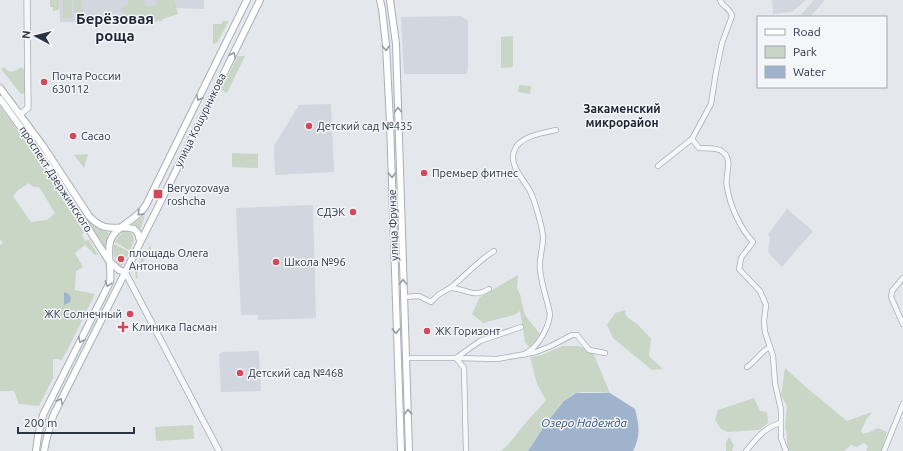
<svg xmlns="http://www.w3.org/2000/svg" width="903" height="451" viewBox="0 0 903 451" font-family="Ubuntu,sans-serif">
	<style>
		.built { fill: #d2d6de }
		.green { fill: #c9d6c5; fill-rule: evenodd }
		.water { fill: #9fb4cc }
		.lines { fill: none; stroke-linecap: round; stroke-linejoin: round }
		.minor-casing { stroke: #a9aeb7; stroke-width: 6 }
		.tertiary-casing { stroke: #a9aeb7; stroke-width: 7 }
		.secondary-casing { stroke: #a9aeb7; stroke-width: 8 }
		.minor { stroke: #f7f8fa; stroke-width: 4.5 }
		.tertiary { stroke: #f7f8fa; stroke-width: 5.5 }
		.secondary { stroke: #fff; stroke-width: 6 }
		.oneway { stroke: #959aa2 }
		.poi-dot { fill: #d1495b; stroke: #f4f6f9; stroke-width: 1.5 }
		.labels { text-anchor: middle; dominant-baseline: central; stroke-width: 3; stroke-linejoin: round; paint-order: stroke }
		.poi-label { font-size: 11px; fill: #2b3445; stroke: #f4f6f9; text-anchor: start }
		.street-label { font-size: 11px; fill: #2b3445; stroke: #f4f6f9 }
		.neighbourhood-label { font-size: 12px; font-weight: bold; fill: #1d2536; stroke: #f4f6f9 }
		.water-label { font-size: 12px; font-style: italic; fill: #34527a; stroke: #f4f6f9 }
		.district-label { font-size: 15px; font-weight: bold; fill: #1d2536; stroke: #f4f6f9 }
	</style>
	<rect width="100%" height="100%" fill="#e4e7ec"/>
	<g class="built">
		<polygon points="59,0 162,0 163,21 130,23 60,22"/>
		<polygon points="170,0 204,0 204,9 170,8"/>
		<polygon points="772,0 806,0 792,12 773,14"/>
		<polygon points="814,0 825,0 810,17 799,17"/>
		<polygon points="461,16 468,21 468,67 467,74 404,74 401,17"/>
		<polygon points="331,104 334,172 275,175 274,146 299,105"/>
		<polygon points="313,205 316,318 258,320 258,315 241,315 236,208"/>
		<polygon points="787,209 813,231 782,267 768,252 770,238 768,234"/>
		<polygon points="257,351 259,353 261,391 221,392 219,354 223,352"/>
	</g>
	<g class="green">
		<polygon points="50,0 59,0 59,10 53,11 53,7 50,7"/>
		<rect x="63" y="0" width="9" height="18"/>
		<polygon points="73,0 81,0 83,11 75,13"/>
		<polygon points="128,0 144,0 145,6 157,6 157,0 174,0 178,14 160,20 131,20 120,9 128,4"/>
		<polygon points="223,21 229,21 217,43 213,44 213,24 221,24"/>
		<polygon points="513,36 513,67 501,68 501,37"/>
		<polygon points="238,56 245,56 227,93 221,90"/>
		<path d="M4 67C10 74 14 72 21 67L24 69 25 93 21 94 1 69Z"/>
		<polygon points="519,85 531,86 530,94 518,92"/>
		<path d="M0 107C31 147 57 190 84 232L82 235 85 241 89 240 98 255H95L85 245 75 253 83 267 76 271 75 290 95 294 68 349 61 361 59 359H53V378L39 406 19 404 14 391H0V245L3 243 0 239ZM29 183 33 187H39L55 213 47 220 31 222 13 196 18 190Z"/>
		<polygon points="232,153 258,154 258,168 232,167"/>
		<polygon points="88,154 84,168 74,155"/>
		<polygon points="145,215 140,231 133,224"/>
		<polygon points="89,222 101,230 109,233 105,247"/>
		<polygon points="123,231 129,231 133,235 134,240 130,251 115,242 119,236"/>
		<path d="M114 244 130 252 122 266 118 265C114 257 113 252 114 244Z"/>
		<polygon points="150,245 152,254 144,260 137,273 138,278 136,279 135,272 142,257 145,256"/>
		<polygon points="518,275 517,288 520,294 525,315 540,334 533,344 529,347 525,342 520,311 514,315 483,323 472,314 480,297"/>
		<polygon points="625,310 626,316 638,325 651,338 649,356 663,369 652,370 613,338 607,325 615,313"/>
		<path d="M562 346H579L593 353 610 393C603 393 582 391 576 393 562 397 535 438 528 451H501C512 442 519 430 529 419 534 413 541 407 546 400L537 384 530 357 542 355Z"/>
		<polygon points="785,368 807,388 847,421 872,412 866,420 861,431 863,434 870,432 878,428 887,432 883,445 886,451 866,451 868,446 864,443 857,447 851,445 844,451 782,451 785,450 787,443 787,435 785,427 787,406 781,395"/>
		<polygon points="754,398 760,411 767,412 768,423 759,430 728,432 721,429 715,420 718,410"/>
		<polygon points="193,425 194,439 156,441 155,427"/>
		<polygon points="729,437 734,445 732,451 726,451 726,442"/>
	</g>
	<g class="water">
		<polygon points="64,292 69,294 71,298 70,302 64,305"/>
		<path d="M576 393H610L635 409C639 426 641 435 633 451H528L546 423 564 401Z"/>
	</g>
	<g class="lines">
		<defs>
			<g id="minor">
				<path d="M692 139 699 148C706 149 717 147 723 152 734 161 724 176 727 187 730 206 740 228 753 242L741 258 739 269 760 291 766 305 764 321 765 332 773 356 775 383 781 410V438L786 451"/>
				<path d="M658 166 692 139 711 104 716 72 722 43 732 16C731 9 723 7 720 0"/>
				<polyline points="903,278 892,291 891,297 903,324"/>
				<path d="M489 289C472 299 466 288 450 288 465 276 478 261 494 251"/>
				<polyline points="404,297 419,296 431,302 438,295 450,288"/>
				<path d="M524 355C527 352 532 350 534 347 542 339 549 325 550 314 547 299 541 283 540 269 539 258 543 248 543 238 543 229 535 202 531 193 525 180 507 165 515 149 521 136 543 133 556 130"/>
				<polyline points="406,358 456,358 464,368 466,451"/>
				<polyline points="456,358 497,359 520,355 536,352 551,346 572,335 577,335 589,350 605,353"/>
				<polyline points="456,358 480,341 521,327"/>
				<path d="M747 367C756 361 761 351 770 347"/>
				<path d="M746 451C757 438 764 428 780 423"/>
				<polyline points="884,451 903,404"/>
			</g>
			<g id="tertiary">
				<polyline points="20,114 28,108 27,0"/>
				<polyline points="125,272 219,451"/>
			</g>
			<g id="secondary">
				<polyline points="380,0 382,9 386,45 390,122 401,451"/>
				<polyline points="390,0 396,44 409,451"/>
				<path d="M0 88 43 146 89 216C106 235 116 224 134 229L138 233 140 241"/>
				<polyline points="0,99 44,159 109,261 119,270 125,272"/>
				<path d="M36 451 38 436 43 415 110 282C112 269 107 256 110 242 114 226 138 220 146 205L247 0"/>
				<polyline points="44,451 46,441 53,416 157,209 260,0"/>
			</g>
		</defs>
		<use href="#minor" class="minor-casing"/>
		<use href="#tertiary" class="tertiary-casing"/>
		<use href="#secondary" class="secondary-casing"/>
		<use href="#minor" class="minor"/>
		<use href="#tertiary" class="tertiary"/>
		<use href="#secondary" class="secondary"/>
	</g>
	<defs><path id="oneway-chevron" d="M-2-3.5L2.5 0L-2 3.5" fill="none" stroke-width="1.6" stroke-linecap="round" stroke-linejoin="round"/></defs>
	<g class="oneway">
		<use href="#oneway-chevron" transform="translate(386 48) rotate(86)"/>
		<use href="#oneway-chevron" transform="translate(233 55) rotate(-64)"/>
		<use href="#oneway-chevron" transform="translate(199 98) rotate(116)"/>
		<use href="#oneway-chevron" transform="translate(398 110) rotate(-92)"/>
		<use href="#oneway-chevron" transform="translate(392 175) rotate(88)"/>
		<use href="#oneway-chevron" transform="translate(140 213) rotate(136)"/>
		<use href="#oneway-chevron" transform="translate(403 282) rotate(-91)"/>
		<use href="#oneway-chevron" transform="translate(108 284) rotate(108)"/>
		<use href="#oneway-chevron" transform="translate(396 331) rotate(88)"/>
		<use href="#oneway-chevron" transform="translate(81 340) rotate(117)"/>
		<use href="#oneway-chevron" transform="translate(60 401) rotate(-63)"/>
		<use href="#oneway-chevron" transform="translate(408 412) rotate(-92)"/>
	</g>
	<g class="poi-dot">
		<circle cx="44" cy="82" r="4"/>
		<circle cx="309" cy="126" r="4"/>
		<circle cx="73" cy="136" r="4"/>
		<circle cx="424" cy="173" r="4"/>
		<rect x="153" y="189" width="10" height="10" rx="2"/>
		<circle cx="353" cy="212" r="4"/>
		<circle cx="121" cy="259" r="4"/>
		<circle cx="276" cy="262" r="4"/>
		<circle cx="130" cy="314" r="4"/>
		<path d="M121 321h4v4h4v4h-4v4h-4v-4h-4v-4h4z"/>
		<circle cx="427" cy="331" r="4"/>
		<circle cx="240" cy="373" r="4"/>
	</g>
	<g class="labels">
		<g class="poi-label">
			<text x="52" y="76">Почта России<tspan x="52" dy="13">630112</tspan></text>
			<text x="317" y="126">Детский сад №435</text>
			<text x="81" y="136">Cacao</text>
			<text x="432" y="173">Премьер фитнес</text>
			<text x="167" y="188">Beryozovaya<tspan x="167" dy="13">roshcha</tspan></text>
			<text x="345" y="212" text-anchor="end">СДЭК</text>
			<text x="129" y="253">площадь Олега<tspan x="129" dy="13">Антонова</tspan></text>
			<text x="284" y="262">Школа №96</text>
			<text x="122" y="314" text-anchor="end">ЖК Солнечный</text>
			<text x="132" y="327">Клиника Пасман</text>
			<text x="435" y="331">ЖК Горизонт</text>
			<text x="248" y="373">Детский сад №468</text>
		</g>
		<g class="street-label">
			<text transform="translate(200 120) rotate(-64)">улица Кошурникова</text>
			<text transform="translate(56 179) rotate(57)">проспект Дзержинского</text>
			<text transform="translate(393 225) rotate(-92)">улица Фрунзе</text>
		</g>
		<g class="neighbourhood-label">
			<text x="622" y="108">Закаменский<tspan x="622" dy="14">микрорайон</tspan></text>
		</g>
		<g class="water-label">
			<text x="584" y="422">Озеро Надежда</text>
		</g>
		<g class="district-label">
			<text x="115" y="18">Берёзовая<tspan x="115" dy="17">роща</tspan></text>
		</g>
	</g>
	<rect x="757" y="16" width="130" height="72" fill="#f4f6f9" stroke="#a4a8b1"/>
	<rect x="765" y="29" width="20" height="6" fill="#ffffff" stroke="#a4a8b1"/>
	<text x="793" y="36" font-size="12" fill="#2b3445">Road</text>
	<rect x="765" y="46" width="20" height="12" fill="#c9d6c5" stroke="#a4a8b1"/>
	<text x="793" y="56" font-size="12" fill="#2b3445">Park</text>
	<rect x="765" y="66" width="20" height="12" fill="#9fb4cc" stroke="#a4a8b1"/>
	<text x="793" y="76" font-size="12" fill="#2b3445">Water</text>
	<g transform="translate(36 36) rotate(277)" stroke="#f4f6f9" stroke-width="3" paint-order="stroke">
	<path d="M0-3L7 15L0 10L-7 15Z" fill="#2b3445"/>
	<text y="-6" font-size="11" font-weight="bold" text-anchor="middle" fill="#2b3445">N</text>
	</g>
	<path d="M18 427v6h116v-6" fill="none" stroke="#2b3445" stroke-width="2"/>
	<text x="24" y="427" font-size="12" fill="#2b3445" stroke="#f4f6f9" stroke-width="3" paint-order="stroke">200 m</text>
</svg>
